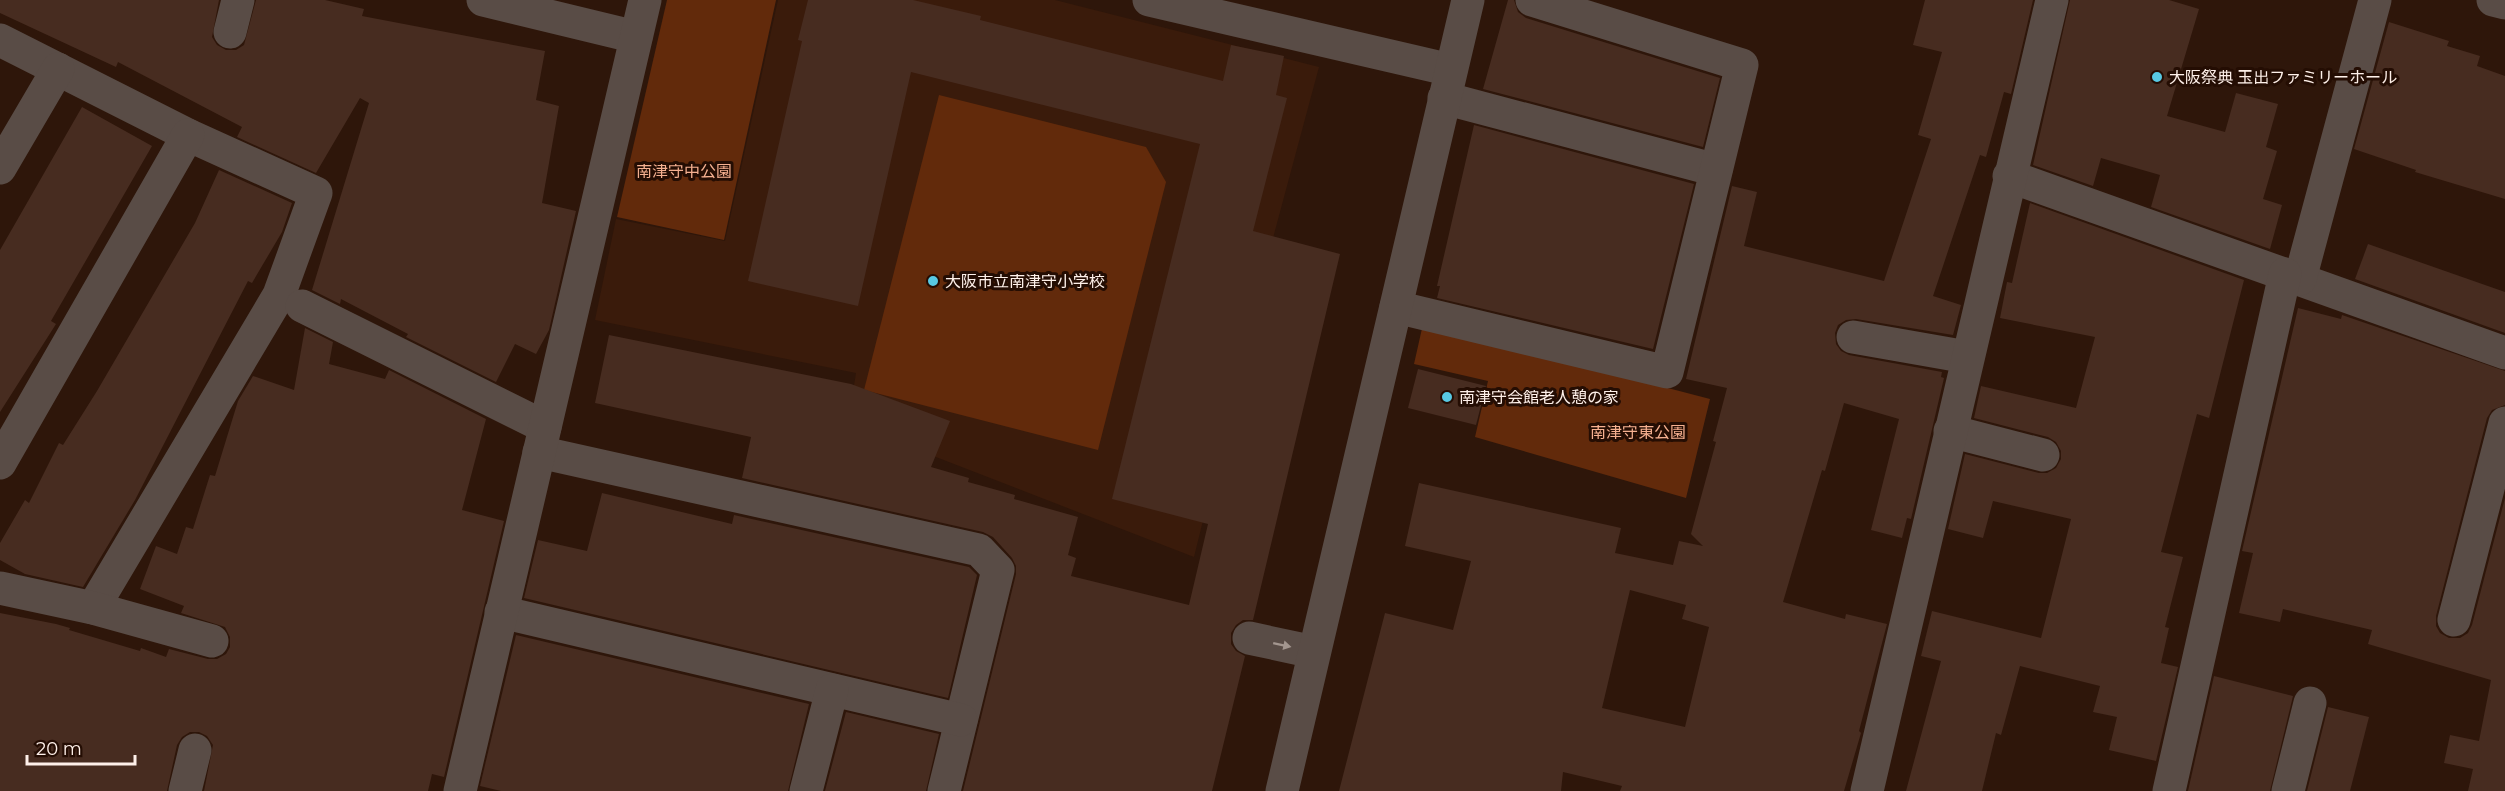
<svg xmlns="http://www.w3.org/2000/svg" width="2505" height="791" viewBox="0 0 2505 791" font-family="Montserrat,'Noto Sans JP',sans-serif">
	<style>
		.built { fill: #3a1b0b }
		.green { fill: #622a0b }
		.building { fill: #472c20; fill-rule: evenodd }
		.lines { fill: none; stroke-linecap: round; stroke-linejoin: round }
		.minor { stroke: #594c46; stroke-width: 33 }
		.oneway { fill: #a3968f }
		.poi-dot { fill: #58c9e3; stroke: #240d03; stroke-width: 2 }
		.labels { text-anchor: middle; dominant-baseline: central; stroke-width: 6; stroke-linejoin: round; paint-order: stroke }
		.poi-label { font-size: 16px; fill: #fef0e9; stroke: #240d03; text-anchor: start }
		.park-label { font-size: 16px; fill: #f5b090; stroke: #240d03 }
	</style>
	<rect width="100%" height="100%" fill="#2e160a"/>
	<polygon class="built" points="778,0 1055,0 1319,67 1273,238 1194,557 848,423 856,373 595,320 616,219 725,241"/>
	<g class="green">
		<polygon points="667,0 776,0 724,240 617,217"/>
		<polygon points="939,95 1146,147 1166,182 1098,450 864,390"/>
		<polygon points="1423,324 1710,399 1686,498 1475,437 1488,381 1414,364"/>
	</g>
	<g class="building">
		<polygon points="0,0 219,0 212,37 217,45 226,50 236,50 244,45 256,0 325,0 364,9 362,16 545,51 536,100 559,106 542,203 576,211 549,330 536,354 515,344 496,382 406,337 408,334 341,299 340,304 312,290 369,103 360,98 316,173 237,137 242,127 118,62 116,67 0,13"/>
		<polygon points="808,0 913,0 981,16 980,20 1223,81 1231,45 1284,56 1276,95 1287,98 1253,231 1340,254 1253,620 1243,620 1236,625 1231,633 1231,644 1236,651 1245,656 1212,791 963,791 1016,574 1016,566 1012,558 993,537 983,532 742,478 751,437 595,403 609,335 851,384 950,421 931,467 969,478 968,482 1015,495 1014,499 1078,517 1068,555 1076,558 1071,576 1189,605 1208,524 1112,499 1200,144 911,72 858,306 748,281 802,41 798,40"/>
		<polygon points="1508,0 1514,0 1518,12 1526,18 1720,78 1703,147 1483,89"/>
		<path d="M1925 0H2033L2011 94 2004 92 1986 157 1980 155 1933 296 1961 305 1953 335 1856 319 1846 320 1838 325 1835 333 1836 344 1841 351 1849 355 1942 372 1941 377 1944 378 1911 519 1907 518 1902 538 1871 530 1899 419 1844 403 1825 471 1822 470 1783 602 1845 619 1846 614 1887 624 1859 731 1861 733 1844 791H1620L1622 786 1563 772 1561 791H1339L1385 613 1453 630 1471 561 1405 546 1419 483 1621 528 1615 553 1673 565 1679 541 1703 546 1691 534 1716 442 1713 441 1727 388 1686 379 1732 186 1757 192 1744 246 1884 281 1931 139 1918 135 1942 52 1913 45ZM1630 590 1686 605 1682 619 1709 627 1685 727 1602 708Z"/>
		<polygon points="2070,0 2169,0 2199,9 2167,116 2225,132 2236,93 2278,104 2266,147 2277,151 2263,199 2282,205 2270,249 2151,207 2160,175 2101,158 2093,186 2033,165"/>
		<polygon points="2389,22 2449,41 2447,46 2480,56 2477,66 2505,76 2505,199 2415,172 2416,170 2354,149"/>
		<polygon points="82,107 152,146 51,321 56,324 0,412 0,250"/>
		<polygon points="1474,125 1694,184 1653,349 1437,298 1440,286 1437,286"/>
		<polygon points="219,170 292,203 282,232 252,283 248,281 135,500 83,587 25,574 0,560 0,543 25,500 29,503 59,443 63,445 97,391 195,223"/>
		<polygon points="2030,203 2244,280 2209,418 2197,414 2161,552 2183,557 2165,627 2169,628 2161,663 2178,667 2156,761 2109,750 2117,717 2093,712 2100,686 2020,666 2001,735 1996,733 1982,791 1906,791 1941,661 1921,656 1932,611 2041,638 2071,519 1993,501 1983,538 1948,529 1965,454 2039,473 2047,473 2056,468 2061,459 2061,451 2056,442 2048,437 1974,418 1981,386 2076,408 2095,337 2000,318 2007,282 2012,283"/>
		<polygon points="2368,244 2505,292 2505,333 2355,279"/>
		<polygon points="2298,308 2341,319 2342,315 2505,371 2505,405 2492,410 2487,418 2436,616 2436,626 2440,633 2449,638 2460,638 2468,633 2472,625 2505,498 2505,791 2468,791 2473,769 2444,763 2450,735 2479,741 2491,680 2368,644 2372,630 2283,609 2280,622 2239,613 2253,553 2242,551"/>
		<polygon points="305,328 333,342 329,364 385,379 389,370 486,419 462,510 504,521 444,777 432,774 428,791 204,791 213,745 207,736 199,732 190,732 182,737 177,745 167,791 0,791 0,613 56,624 70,628 69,630 140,651 141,648 166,657 169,649 208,659 217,659 226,654 230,647 230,637 225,627 181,613 184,606 140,589 156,546 177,554 186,527 193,529 210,475 215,476 238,401 253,376 294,390"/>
		<polygon points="1418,369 1486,386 1476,425 1408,408"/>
		<polygon points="602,493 732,524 734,515 969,567 977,575 948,698 524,598 538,540 587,551"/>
		<polygon points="516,635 809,704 788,791 501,791 480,786"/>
		<polygon points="2214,676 2293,696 2270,791 2188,791"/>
		<polygon points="2328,707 2369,717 2350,791 2307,791"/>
		<polygon points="846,712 939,734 926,791 825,791"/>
	</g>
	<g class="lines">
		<g class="minor">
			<polyline points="483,0 636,37"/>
			<polyline points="1149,0 1451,70"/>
			<polyline points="2493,0 2505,3"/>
			<polyline points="230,32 238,0"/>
			<polyline points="0,40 188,135 316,193 279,295 93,608"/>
			<polyline points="1444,98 1716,170"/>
			<polyline points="0,168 58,69"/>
			<polyline points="2009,176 2505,353"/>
			<polyline points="2300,279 2375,0"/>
			<polyline points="302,306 545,427"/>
			<polyline points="1396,307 1667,372 1742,65 1532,0"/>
			<polyline points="1853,337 1967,357"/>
			<polyline points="1950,431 2043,455"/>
			<polyline points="539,452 979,550 998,570 944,791"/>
			<polyline points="0,463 188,135"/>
			<polyline points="0,588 93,608 212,641"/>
			<polyline points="501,612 961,720"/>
			<polyline points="2454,620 2505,423"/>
			<polyline points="1249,638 1314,652"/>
			<polyline points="185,791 195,750"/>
			<polyline points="460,791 645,0"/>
			<polyline points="806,791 832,690"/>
			<polyline points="1282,791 1468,0"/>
			<polyline points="1867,791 2052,0"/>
			<polyline points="2169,791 2285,274"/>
			<polyline points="2288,791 2310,703"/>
		</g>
	</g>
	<defs><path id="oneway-solid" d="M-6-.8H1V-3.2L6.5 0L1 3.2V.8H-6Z" transform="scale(1.5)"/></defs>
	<use class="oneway" href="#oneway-solid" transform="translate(1282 645) rotate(12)"/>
	<g class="poi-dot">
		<circle cx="2157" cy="77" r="6"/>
		<circle cx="933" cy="281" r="6"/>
		<circle cx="1447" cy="397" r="6"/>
	</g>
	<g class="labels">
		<g class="poi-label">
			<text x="2169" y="77">大阪祭典 玉出ファミリーホール</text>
			<text x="945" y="281">大阪市立南津守小学校</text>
			<text x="1459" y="397">南津守会館老人憩の家</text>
		</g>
		<g class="park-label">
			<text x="684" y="171">南津守中公園</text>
			<text x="1638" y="432">南津守東公園</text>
		</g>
	</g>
	<path d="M27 755v9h108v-9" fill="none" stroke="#fef0e9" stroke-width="3"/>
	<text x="36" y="755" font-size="18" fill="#fef0e9" stroke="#240d03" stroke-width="4.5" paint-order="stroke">20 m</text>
</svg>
